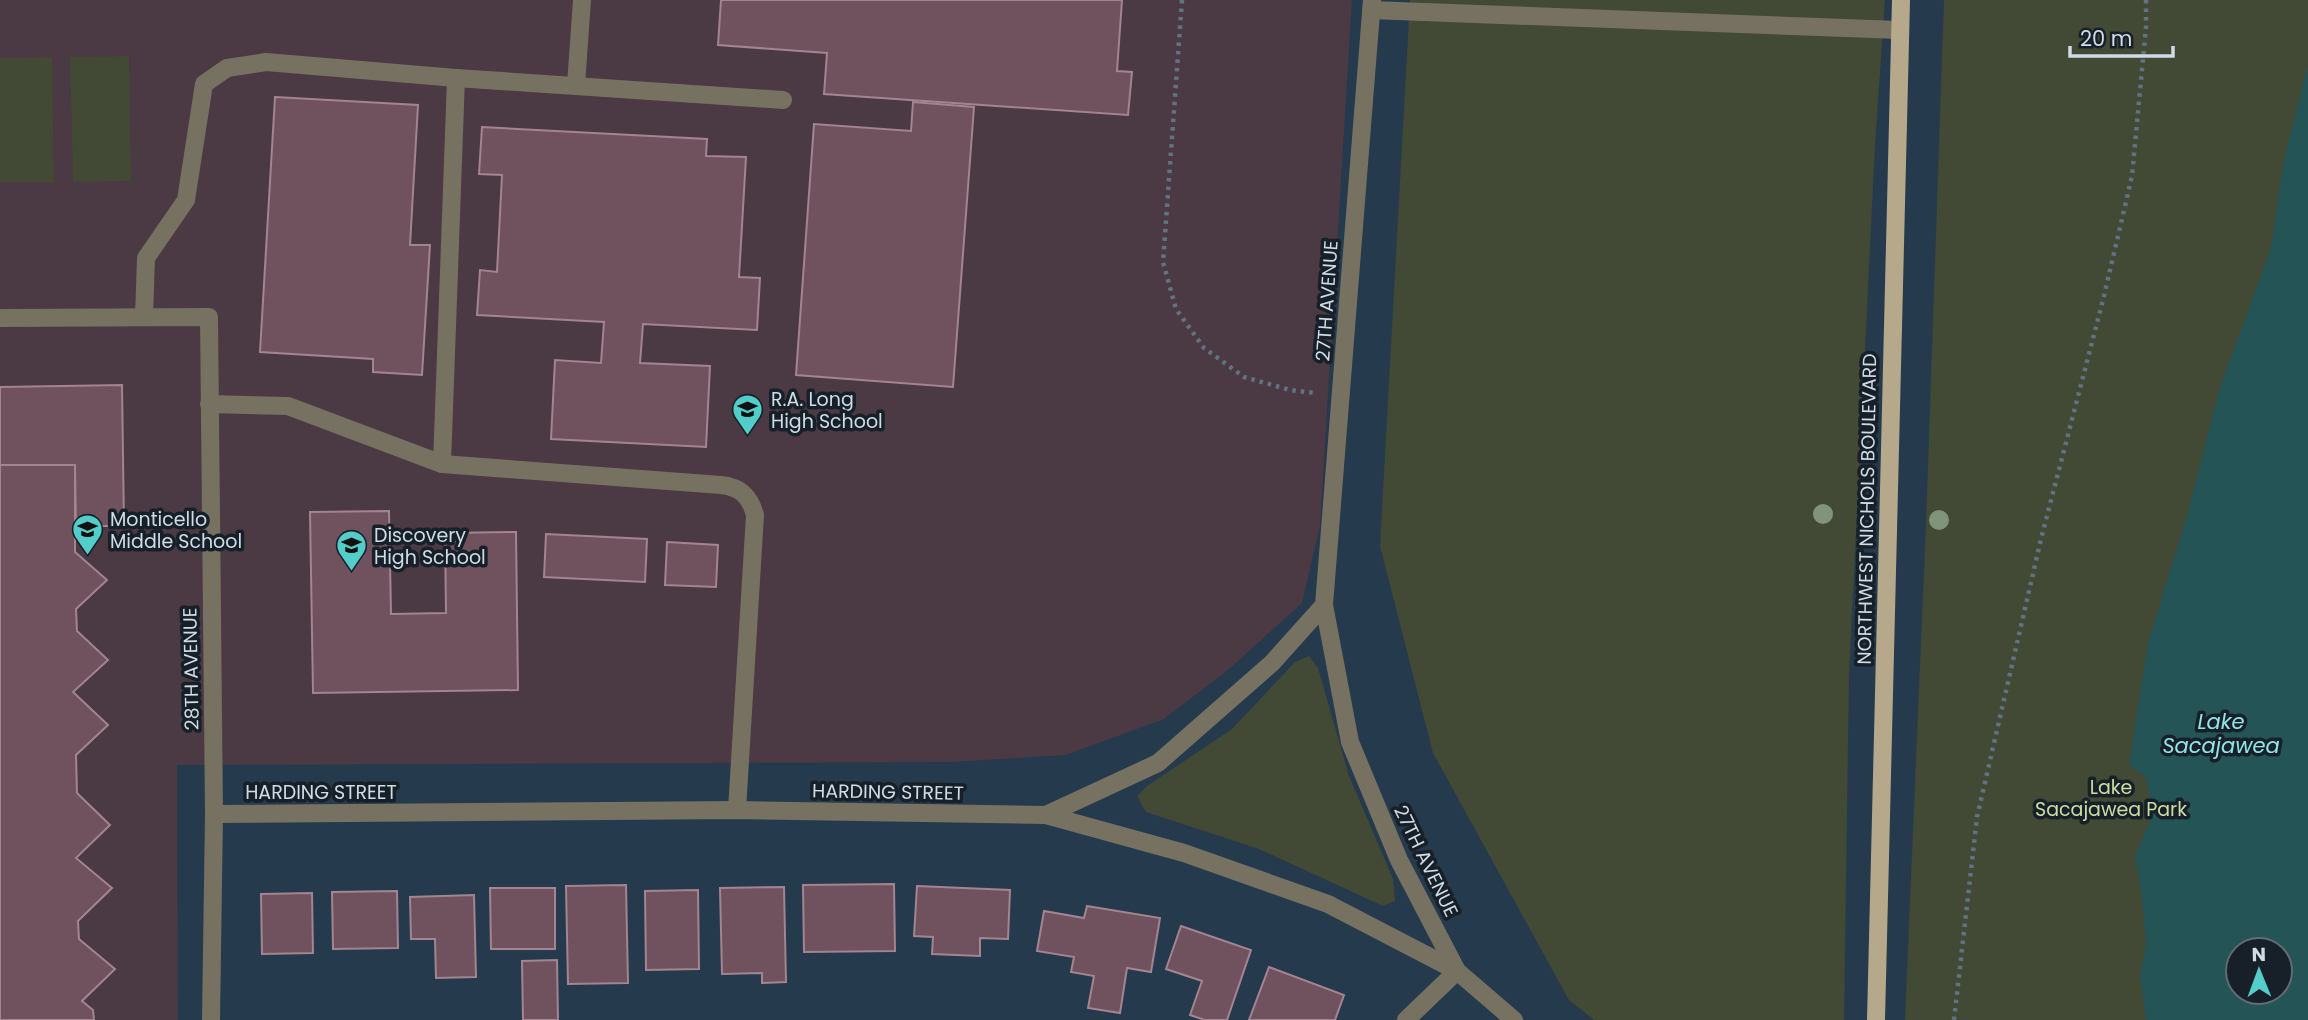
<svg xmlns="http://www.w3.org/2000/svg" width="2308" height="1020" viewBox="0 0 2308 1020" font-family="Poppins,sans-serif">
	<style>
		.education { fill: #4b3943 }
		.green { fill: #424934; fill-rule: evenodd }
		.water { fill: #255457; fill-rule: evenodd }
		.building { fill: #6f525e; stroke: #a38491; stroke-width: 2 }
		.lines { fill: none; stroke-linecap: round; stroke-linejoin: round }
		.path { stroke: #617383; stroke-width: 4.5; stroke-dasharray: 3.5 5; stroke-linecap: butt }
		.minor { stroke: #777162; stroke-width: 18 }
		.major { stroke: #b6a98b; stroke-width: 18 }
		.tree { fill: #81947b }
		.labels { text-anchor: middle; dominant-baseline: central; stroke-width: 7; stroke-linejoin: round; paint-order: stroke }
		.street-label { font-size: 19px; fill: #cfdce7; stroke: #172028 }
		.poi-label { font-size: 19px; fill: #cfdce7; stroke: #172028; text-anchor: start }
		.park-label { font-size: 19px; fill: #ccdea2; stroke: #172028 }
		.water-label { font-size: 21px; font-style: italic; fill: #91e5ea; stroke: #172028 }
	</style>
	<rect width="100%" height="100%" fill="#253a4c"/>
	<polygon class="education" points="0,0 1352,0 1320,526 1302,603 1228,670 1164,719 1066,755 952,762 177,765 178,1020 0,1020"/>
	<g class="green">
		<polygon points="1410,0 1885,0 1875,145 1849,675 1844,1020 1594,1020 1569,1000 1433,753 1380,546"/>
		<path d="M1944 0H2308V1020H1905L1926 524ZM2238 950H2280V992H2238Z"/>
		<polygon points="129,56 131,181 73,182 70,57"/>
		<polygon points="52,57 54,182 0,182 0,58"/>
		<polygon points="1309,656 1318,668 1349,776 1393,879 1395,901 1383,906 1259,849 1146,812 1137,796 1147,786 1232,729 1295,662"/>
	</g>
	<path class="water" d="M2308 64V1020H2146L2140 976 2146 943 2141 889 2135 856 2153 814 2146 778 2129 764 2148 642 2187 516 2219 390 2271 248 2284 159ZM2280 950V992H2238V950Z"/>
	<g class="building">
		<polygon points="721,0 1122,0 1117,71 1132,72 1128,115 824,94 827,53 718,45"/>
		<polygon points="275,97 418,105 410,245 430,245 422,375 373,372 373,359 260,352"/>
		<polygon points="913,102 974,107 953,387 796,375 814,124 911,131"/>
		<polygon points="482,127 707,139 706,156 746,157 739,277 760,278 757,330 643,324 640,363 710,366 706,447 551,439 555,360 601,363 604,322 477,315 480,270 497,272 502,175 479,174"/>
		<polygon points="122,385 124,526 76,526 75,465 0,465 0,387"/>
		<polygon points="0,465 75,465 75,552 107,580 76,609 77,631 108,660 73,692 108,725 76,755 77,793 110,825 76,858 112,888 78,921 79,939 115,969 82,1001 93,1010 94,1020 0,1020"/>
		<polygon points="389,511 391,614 446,613 445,533 516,532 518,690 313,693 310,512"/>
		<polygon points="546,534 647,539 645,582 544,577"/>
		<polygon points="667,542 718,545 716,587 665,585"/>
		<polygon points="894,884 895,951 804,952 803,885"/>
		<polygon points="626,885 628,983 568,984 566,886"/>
		<polygon points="917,886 1010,890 1008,939 980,938 980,956 932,954 933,937 914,936"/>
		<polygon points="784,887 786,982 762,983 762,973 722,974 720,888"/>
		<polygon points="490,888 555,888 555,949 491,949"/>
		<polygon points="698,890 699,969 646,970 645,891"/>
		<polygon points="397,891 398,948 333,949 332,892"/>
		<polygon points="312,893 313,953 262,954 261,894"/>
		<polygon points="474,895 476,977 436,978 435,939 411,939 410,897"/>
		<polygon points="1087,906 1160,918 1151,972 1127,968 1120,1013 1088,1008 1094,976 1071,972 1074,957 1037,951 1044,911 1084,918"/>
		<polygon points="1181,926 1251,950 1227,1020 1205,1020 1190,1015 1202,981 1166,969"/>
		<polygon points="557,960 558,1020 523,1020 522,961"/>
		<polygon points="1269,967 1344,995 1335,1020 1249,1020"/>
	</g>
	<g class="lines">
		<g class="path">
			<polyline points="1182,0 1163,262 1176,309 1204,348 1244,377 1290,390 1316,393"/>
			<polyline points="1954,1020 1977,817 2041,539 2104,296 2132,176 2146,27 2146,0"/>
		</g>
		<g class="minor">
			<polyline points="1371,10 1899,30"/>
			<polyline points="576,85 582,0"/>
			<polyline points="144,317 146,258 186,200 204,84 227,68 266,62 456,78 783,100"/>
			<polyline points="0,318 209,317 214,814 211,1020"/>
			<path d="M209 404 288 406 442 464 721 485C740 487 750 496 755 515L737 810"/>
			<polyline points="442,464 456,78"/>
			<polyline points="1324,605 1350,742 1399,860 1457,971 1406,1020"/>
			<polyline points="214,814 737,810 1046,815 1184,853 1328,904 1457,971 1514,1020"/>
			<polyline points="1046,815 1158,763 1272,663 1324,605 1372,0"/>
		</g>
		<polyline class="major" points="1876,1020 1901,0"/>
	</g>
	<g class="tree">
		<circle cx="1823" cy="514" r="10"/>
		<circle cx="1939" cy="520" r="10"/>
	</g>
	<defs>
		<symbol id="school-pin" viewBox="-11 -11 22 30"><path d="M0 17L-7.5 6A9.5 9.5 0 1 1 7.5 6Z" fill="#53cdca" stroke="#172028"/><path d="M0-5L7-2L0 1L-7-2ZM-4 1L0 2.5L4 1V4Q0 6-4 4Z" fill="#111"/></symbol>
	</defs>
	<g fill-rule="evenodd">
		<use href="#school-pin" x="730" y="392" width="35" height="47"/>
		<use href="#school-pin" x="70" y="512" width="35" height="47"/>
		<use href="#school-pin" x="334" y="528" width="35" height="47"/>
	</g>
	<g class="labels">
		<g class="street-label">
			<text transform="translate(1327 301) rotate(-86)">27TH AVENUE</text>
			<text transform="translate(1867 509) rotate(-89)">NORTHWEST NICHOLS BOULEVARD</text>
			<text transform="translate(191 669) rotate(-91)">28TH AVENUE</text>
			<text x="321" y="792">HARDING STREET</text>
			<text transform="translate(888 792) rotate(1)">HARDING STREET</text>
			<text transform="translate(1426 861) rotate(64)">27TH AVENUE</text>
		</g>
		<g class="poi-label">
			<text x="771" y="399">R.A. Long<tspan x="771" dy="22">High School</tspan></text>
			<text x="110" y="519">Monticello<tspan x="110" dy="22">Middle School</tspan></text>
			<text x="374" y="535">Discovery<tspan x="374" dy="22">High School</tspan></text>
		</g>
		<g class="park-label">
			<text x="2111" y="787">Lake<tspan x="2111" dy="22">Sacajawea Park</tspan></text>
		</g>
		<g class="water-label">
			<text x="2221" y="721">Lake<tspan x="2221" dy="24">Sacajawea</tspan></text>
		</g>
	</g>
	<g transform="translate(2259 971) rotate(359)"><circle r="33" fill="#172028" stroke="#616b74" stroke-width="2"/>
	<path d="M0-5L12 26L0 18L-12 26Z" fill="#53cdca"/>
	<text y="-10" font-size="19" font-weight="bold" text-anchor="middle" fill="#cfdce7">N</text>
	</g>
	<path d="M2070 46v10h103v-10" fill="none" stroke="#cfdce7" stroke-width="3.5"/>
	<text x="2080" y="46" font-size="21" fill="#cfdce7" stroke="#172028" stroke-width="5" paint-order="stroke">20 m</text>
</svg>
